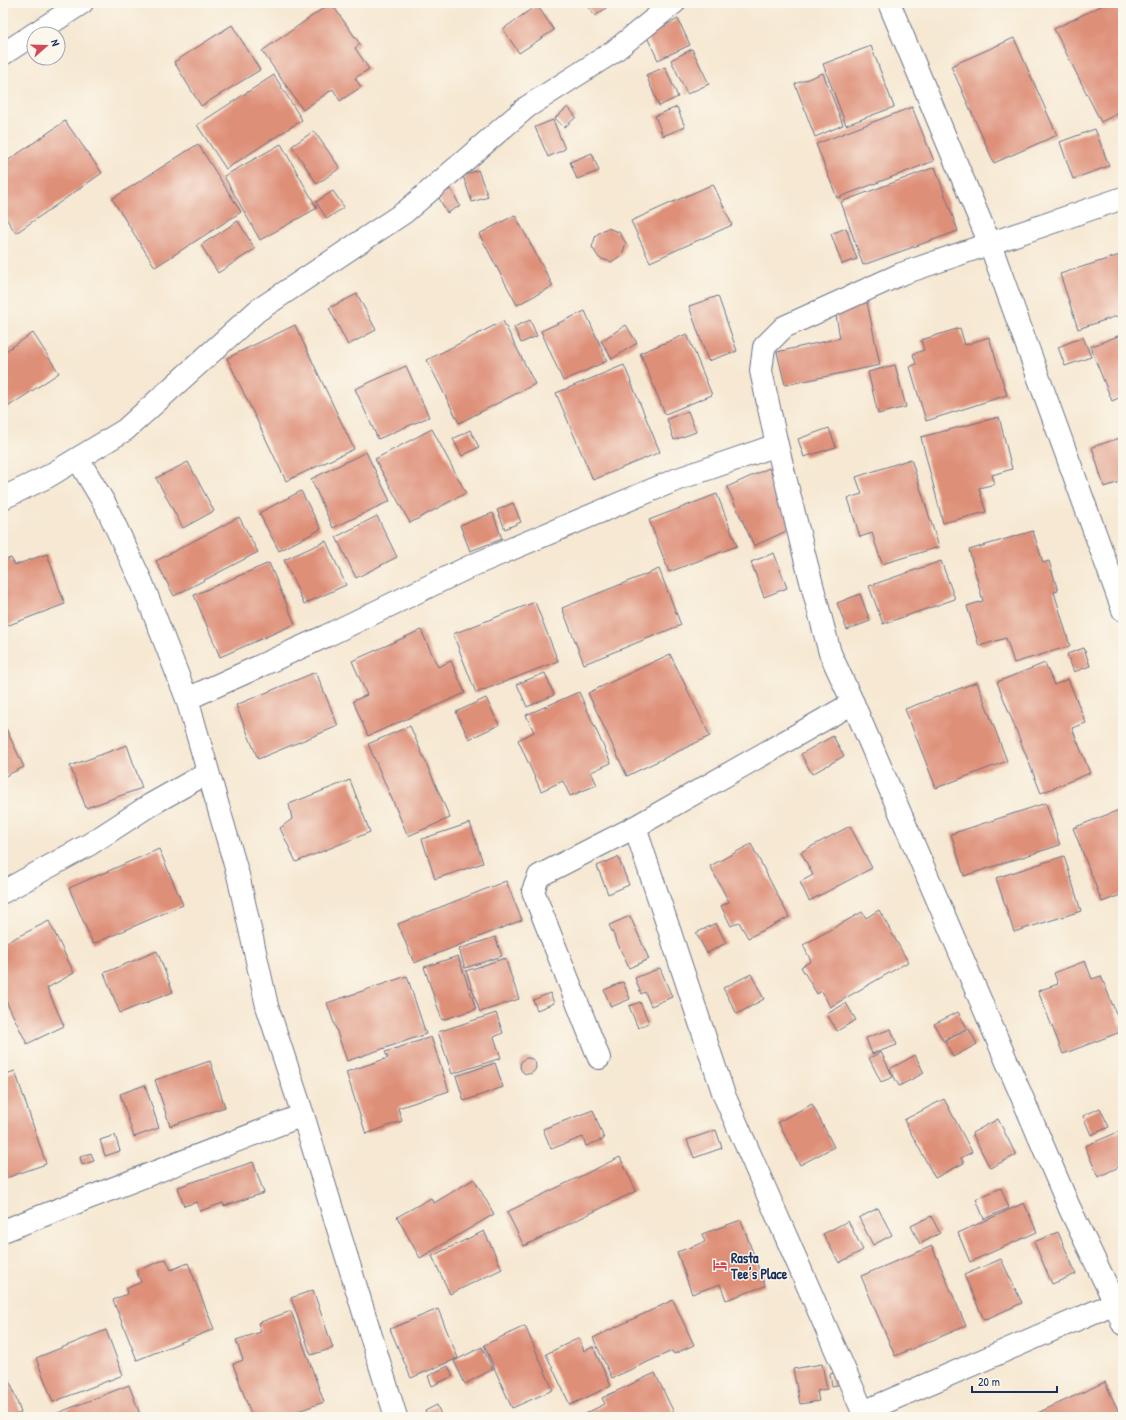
<svg xmlns="http://www.w3.org/2000/svg" width="1126" height="1420" viewBox="0 0 1126 1420" font-family="'Patrick Hand',sans-serif">
	<style>
		.building { fill: #de8f78 }
		.lines { fill: none; stroke-linecap: round; stroke-linejoin: round }
		.minor-casing { stroke: #687087; stroke-width: 24 }
		.minor { stroke: #fff; stroke-width: 22 }
		.labels { text-anchor: middle; dominant-baseline: central; stroke-width: 3; stroke-linejoin: round; paint-order: stroke }
		.poi-label { font-size: 14px; font-weight: bold; fill: #1b2f5e; stroke: #fbf7ec; text-anchor: start }
	</style>
	<rect width="100%" height="100%" fill="#fbf7ec"/>
	<filter id="ink" filterUnits="userSpaceOnUse"><feTurbulence type="fractalNoise" baseFrequency=".025" numOctaves="2"/><feDisplacementMap in="SourceGraphic" scale="8" xChannelSelector="R" yChannelSelector="G"/><feConvolveMatrix kernelMatrix="1 2 1 2 8 2 1 2 1" color-interpolation-filters="sRGB"/></filter>
	<filter id="wash" filterUnits="userSpaceOnUse"><feTurbulence type="fractalNoise" baseFrequency=".012" numOctaves="4" result="noise"/><feDisplacementMap in="SourceGraphic" scale="16" xChannelSelector="R" yChannelSelector="G"/><feGaussianBlur stdDeviation="0.9" result="paint"/><feColorMatrix in="noise" values="0 0 0 0 0 0 0 0 0 0 0 0 0 0 0 0 0 1.4 0 .05"/><feComposite in="paint" operator="in"/></filter>
	<g filter="url(#wash)">
		<rect width="100%" height="100%" fill="#f6e8d2"/>
		<g id="blocks">
			<g class="building">
				<polygon points="331,3 360,44 355,48 369,69 355,78 361,87 340,101 333,89 303,110 262,51"/>
				<polygon points="585,3 603,3 606,8 595,16"/>
				<polygon points="1107,3 1123,3 1123,111 1101,122 1054,29"/>
				<polygon points="537,5 554,30 519,53 503,29"/>
				<polygon points="678,19 690,45 658,60 646,35"/>
				<polygon points="232,25 260,70 201,106 174,62"/>
				<polygon points="1014,38 1057,135 994,163 951,66"/>
				<polygon points="871,46 894,107 846,125 823,64"/>
				<polygon points="692,49 709,84 687,94 671,60"/>
				<polygon points="665,67 678,97 659,106 646,75"/>
				<polygon points="823,73 843,125 815,137 795,84"/>
				<polygon points="274,75 302,120 226,169 197,125"/>
				<polygon points="568,107 576,117 564,128 555,118"/>
				<polygon points="677,107 685,127 663,136 655,116"/>
				<polygon points="912,107 934,161 837,198 816,144"/>
				<polygon points="553,120 565,149 548,157 535,127"/>
				<polygon points="65,121 102,173 16,233 3,214 3,164"/>
				<polygon points="1095,129 1109,166 1073,179 1060,142"/>
				<polygon points="314,131 340,168 317,184 292,146"/>
				<polygon points="198,144 241,212 155,267 112,199"/>
				<polygon points="281,144 317,208 260,240 224,176"/>
				<polygon points="592,153 599,171 577,179 570,162"/>
				<polygon points="935,167 958,231 863,265 841,202"/>
				<polygon points="478,170 488,197 472,202 463,176"/>
				<polygon points="713,184 732,225 650,262 631,221"/>
				<polygon points="451,189 460,206 447,213 438,196"/>
				<polygon points="333,191 344,207 327,219 316,202"/>
				<polygon points="515,215 553,286 517,305 479,234"/>
				<polygon points="238,221 255,249 218,273 201,245"/>
				<polygon points="607,228 619,232 626,243 622,255 611,262 599,258 592,247 596,235"/>
				<polygon points="846,228 857,259 842,264 831,234"/>
				<polygon points="1123,254 1123,314 1078,329 1060,274"/>
				<polygon points="357,294 376,330 348,345 329,308"/>
				<polygon points="718,296 737,351 708,361 689,306"/>
				<polygon points="867,302 880,365 785,385 777,352 840,338 835,310"/>
				<polygon points="585,311 607,361 563,381 541,331"/>
				<polygon points="530,320 537,336 521,343 514,327"/>
				<polygon points="503,321 535,384 459,423 427,360"/>
				<polygon points="295,325 354,449 286,481 227,358"/>
				<polygon points="626,325 637,343 612,359 601,341"/>
				<polygon points="960,328 965,345 989,337 1007,395 926,421 910,367 916,364 913,354 924,350 921,340"/>
				<polygon points="33,333 59,373 3,410 3,353"/>
				<polygon points="687,334 712,395 665,414 640,353"/>
				<polygon points="1123,334 1123,396 1112,401 1090,347"/>
				<polygon points="1083,337 1091,357 1065,366 1058,347"/>
				<polygon points="624,365 660,452 593,480 556,393"/>
				<polygon points="895,365 906,407 878,414 868,372"/>
				<polygon points="406,366 429,417 378,439 355,389"/>
				<polygon points="688,411 696,432 674,440 667,419"/>
				<polygon points="999,417 1012,469 992,475 995,484 979,488 986,512 943,523 921,437"/>
				<polygon points="829,428 836,447 804,457 798,439"/>
				<polygon points="432,429 466,493 410,523 375,459"/>
				<polygon points="470,430 479,447 462,456 453,439"/>
				<polygon points="1123,437 1123,481 1104,487 1092,447"/>
				<polygon points="366,452 390,501 333,528 311,479"/>
				<polygon points="911,459 939,547 882,564 872,533 860,537 848,498 862,494 856,477"/>
				<polygon points="188,462 214,511 183,528 156,478"/>
				<polygon points="769,468 795,527 754,546 727,487"/>
				<polygon points="301,491 321,529 279,551 259,513"/>
				<polygon points="717,494 737,546 669,572 649,520"/>
				<polygon points="513,503 521,522 505,529 497,510"/>
				<polygon points="493,513 502,539 470,551 460,525"/>
				<polygon points="377,516 397,557 356,578 336,537"/>
				<polygon points="239,517 258,552 174,596 156,561"/>
				<polygon points="1033,531 1043,563 1049,561 1058,591 1054,592 1070,646 1014,663 1006,638 979,646 967,606 983,601 969,550"/>
				<polygon points="326,541 346,585 304,604 284,560"/>
				<polygon points="774,553 787,588 764,597 751,562"/>
				<polygon points="47,554 65,604 9,625 3,620 3,560 11,558 15,565"/>
				<polygon points="941,561 955,599 883,624 869,586"/>
				<polygon points="269,563 295,624 220,657 194,595"/>
				<polygon points="659,569 681,625 584,664 562,608"/>
				<polygon points="860,594 870,621 847,630 837,603"/>
				<polygon points="535,602 558,661 476,693 453,634"/>
				<polygon points="421,630 438,667 451,661 465,693 368,736 353,701 367,695 352,661"/>
				<polygon points="1084,648 1090,666 1074,672 1067,654"/>
				<polygon points="670,654 710,736 627,776 588,693"/>
				<polygon points="1045,663 1054,685 1068,679 1086,723 1072,728 1090,773 1041,793 997,682"/>
				<polygon points="316,672 338,726 258,759 236,705"/>
				<polygon points="545,673 554,695 527,707 517,684"/>
				<polygon points="977,682 1007,761 936,788 905,709"/>
				<polygon points="579,692 611,763 591,772 597,785 570,796 563,781 541,791 518,740 534,732 526,715"/>
				<polygon points="486,698 499,725 469,739 456,712"/>
				<polygon points="3,722 24,767 3,777"/>
				<polygon points="410,726 450,818 408,836 368,744"/>
				<polygon points="833,736 844,756 812,774 801,754"/>
				<polygon points="127,745 142,788 86,808 70,766"/>
				<polygon points="350,780 370,832 296,862 280,828 292,819 289,804"/>
				<polygon points="1046,803 1060,845 964,876 951,834"/>
				<polygon points="1119,810 1123,822 1123,894 1102,902 1073,828"/>
				<polygon points="470,823 483,863 435,879 422,839"/>
				<polygon points="850,826 872,868 809,901 800,882 813,875 801,852"/>
				<polygon points="751,844 789,917 748,938 739,922 731,926 721,906 729,902 710,866"/>
				<polygon points="159,849 183,905 93,944 69,888"/>
				<polygon points="1064,856 1081,911 1014,932 996,878"/>
				<polygon points="618,857 629,885 608,894 597,866"/>
				<polygon points="506,881 522,920 414,963 398,924"/>
				<polygon points="879,910 908,962 830,1007 822,991 817,994 801,967 811,961 803,945 862,912 866,918"/>
				<polygon points="630,916 649,959 629,968 609,925"/>
				<polygon points="49,921 74,973 47,988 64,1026 27,1044 3,995 3,944"/>
				<polygon points="716,923 726,943 707,953 696,933"/>
				<polygon points="495,937 502,956 465,968 459,949"/>
				<polygon points="157,951 173,992 120,1013 104,973"/>
				<polygon points="458,956 476,1009 442,1020 424,967"/>
				<polygon points="505,958 519,999 480,1012 466,971"/>
				<polygon points="1085,961 1092,979 1101,976 1123,1031 1063,1054 1038,991 1058,984 1054,973"/>
				<polygon points="660,968 672,997 651,1006 645,992 641,994 635,978"/>
				<polygon points="751,974 764,999 737,1014 723,988"/>
				<polygon points="407,976 426,1034 347,1061 327,1003"/>
				<polygon points="623,982 630,999 611,1007 604,990"/>
				<polygon points="550,993 554,1003 537,1010 533,1000"/>
				<polygon points="640,1002 649,1023 638,1028 629,1006"/>
				<polygon points="846,1003 856,1020 837,1031 827,1014"/>
				<polygon points="958,1012 967,1028 943,1041 934,1024"/>
				<polygon points="496,1013 503,1033 494,1037 501,1058 452,1074 438,1032"/>
				<polygon points="891,1029 897,1045 872,1054 866,1038"/>
				<polygon points="969,1029 977,1044 953,1057 945,1041"/>
				<polygon points="431,1037 449,1091 398,1108 402,1121 366,1134 346,1072 388,1058 385,1052"/>
				<polygon points="881,1052 893,1077 881,1082 869,1058"/>
				<polygon points="915,1055 924,1073 899,1086 890,1069"/>
				<circle cx="528" cy="1066" r="8"/>
				<polygon points="210,1061 225,1107 170,1126 155,1080"/>
				<polygon points="495,1063 503,1087 464,1101 456,1076"/>
				<polygon points="15,1071 46,1164 3,1179 3,1075"/>
				<polygon points="145,1085 159,1128 134,1137 120,1094"/>
				<polygon points="944,1099 972,1152 961,1158 964,1163 935,1178 904,1120"/>
				<polygon points="812,1104 834,1147 800,1165 778,1122"/>
				<polygon points="1100,1108 1109,1127 1091,1135 1083,1116"/>
				<polygon points="593,1110 604,1139 586,1146 583,1137 551,1149 543,1129"/>
				<polygon points="998,1119 1016,1155 990,1168 972,1133"/>
				<polygon points="716,1130 722,1148 694,1158 687,1140"/>
				<polygon points="1123,1130 1123,1165 1098,1177 1085,1146"/>
				<polygon points="115,1135 120,1151 105,1156 100,1140"/>
				<polygon points="91,1153 94,1161 82,1165 80,1157"/>
				<polygon points="620,1157 636,1191 524,1246 507,1212"/>
				<polygon points="253,1162 264,1193 224,1206 223,1203 200,1211 197,1202 184,1206 178,1187"/>
				<polygon points="474,1179 494,1214 420,1258 397,1217 431,1198 434,1203"/>
				<polygon points="1001,1188 1009,1208 984,1219 976,1199"/>
				<polygon points="1024,1203 1037,1232 970,1262 958,1233"/>
				<polygon points="878,1208 892,1235 873,1245 859,1218"/>
				<polygon points="931,1216 940,1233 920,1244 911,1226"/>
				<polygon points="741,1220 765,1286 726,1300 720,1284 692,1294 677,1252 705,1242 702,1234"/>
				<polygon points="848,1221 863,1250 839,1263 823,1234"/>
				<polygon points="484,1231 502,1269 450,1294 432,1256"/>
				<polygon points="1058,1232 1076,1274 1052,1284 1034,1242"/>
				<polygon points="932,1246 966,1326 895,1356 861,1276"/>
				<polygon points="166,1259 171,1270 188,1263 214,1329 137,1360 113,1300 127,1294 126,1289 141,1282 136,1271"/>
				<polygon points="1001,1259 1022,1303 984,1320 964,1275"/>
				<polygon points="313,1290 333,1348 311,1355 291,1298"/>
				<polygon points="673,1300 694,1345 674,1354 672,1351 612,1378 593,1338"/>
				<polygon points="438,1309 458,1358 411,1378 390,1329"/>
				<polygon points="291,1311 324,1402 281,1417 252,1417 233,1364 243,1360 236,1340 261,1332 258,1323"/>
				<polygon points="525,1326 553,1390 512,1408 484,1345"/>
				<polygon points="106,1330 123,1375 53,1402 36,1358"/>
				<polygon points="579,1338 584,1351 593,1347 611,1386 570,1405 546,1354"/>
				<polygon points="482,1347 493,1369 465,1384 454,1361"/>
				<polygon points="3,1361 21,1413 9,1417 3,1417"/>
				<polygon points="822,1364 827,1389 817,1391 819,1401 800,1404 793,1369"/>
				<polygon points="448,1366 453,1376 432,1386 428,1376"/>
				<polygon points="839,1372 842,1384 832,1386 830,1374"/>
				<polygon points="655,1373 676,1417 578,1417 605,1404 602,1398"/>
				<polygon points="1105,1382 1121,1417 1029,1417"/>
				<polygon points="129,1385 141,1417 57,1417 55,1414"/>
				<polygon points="437,1405 442,1417 427,1417 425,1411"/>
			</g>
		</g>
	</g>
	<g filter="url(#ink)">
		<use href="#blocks" fill-opacity="0" stroke="#687087" stroke-width="1"/>
		<g class="lines">
			<defs>
				<g id="minor">
					<polyline points="889,3 990,244 1123,610"/>
					<polyline points="34,34 82,3"/>
					<polyline points="3,54 34,34"/>
					<polyline points="1123,198 901,274 784,327 764,347 761,371 777,445 806,562 830,653 853,703 1070,1209 1115,1303 1123,1324"/>
					<polyline points="78,459 106,506 142,583 187,699 238,875 267,1006 303,1115 396,1417"/>
					<polyline points="3,498 47,477 125,430 257,311 405,212 527,107 613,52 674,3"/>
					<polyline points="187,699 326,636 471,566 678,479 777,445"/>
					<polyline points="635,827 724,1095 863,1412"/>
					<polyline points="3,892 90,844 150,805 207,773"/>
					<polyline points="599,1058 533,891 539,876 635,827 853,703"/>
					<polyline points="3,1231 303,1115"/>
					<polyline points="865,1417 863,1412 1115,1303"/>
				</g>
			</defs>
			<use href="#minor" class="minor-casing"/>
			<use href="#minor" class="minor"/>
		</g>
	</g>
	<defs>
		<symbol id="hotel-bare" viewBox="-9 -9 18 18"><path d="M-6-4.5h1.5V1H6V5H4.5V3h-9V5H-6ZM-4 0a1.8 1.8 0 1 1 3.6 0ZM.5 0V-2.5h3Q6-2.5 6 0Z" fill="#d1495b" stroke="#fbf7ec" stroke-width="2.5" paint-order="stroke"/></symbol>
	</defs>
	<g fill-rule="evenodd">
		<use href="#hotel-bare" x="710" y="1255" width="20" height="20"/>
	</g>
	<g class="labels">
		<g class="poi-label">
			<text x="731" y="1257">Rasta<tspan x="731" dy="16">Tee’s Place</tspan></text>
		</g>
	</g>
	<rect width="1126" height="1420" fill="none" stroke="#fbf7ec" stroke-width="16"/>
	<g transform="translate(46 46) rotate(70)"><circle r="19" fill="#fbf7ec" stroke="#a1a7b3"/>
	<path d="M0-3L7 15L0 10L-7 15Z" fill="#d1495b"/>
	<text y="-6" font-size="11" font-weight="bold" text-anchor="middle" fill="#1b2f5e">N</text>
	</g>
	<path d="M972 1386v6h85v-6" fill="none" stroke="#1b2f5e" stroke-width="2"/>
	<text x="978" y="1386" font-size="12" fill="#1b2f5e" stroke="#fbf7ec" stroke-width="3" paint-order="stroke">20 m</text>
</svg>
